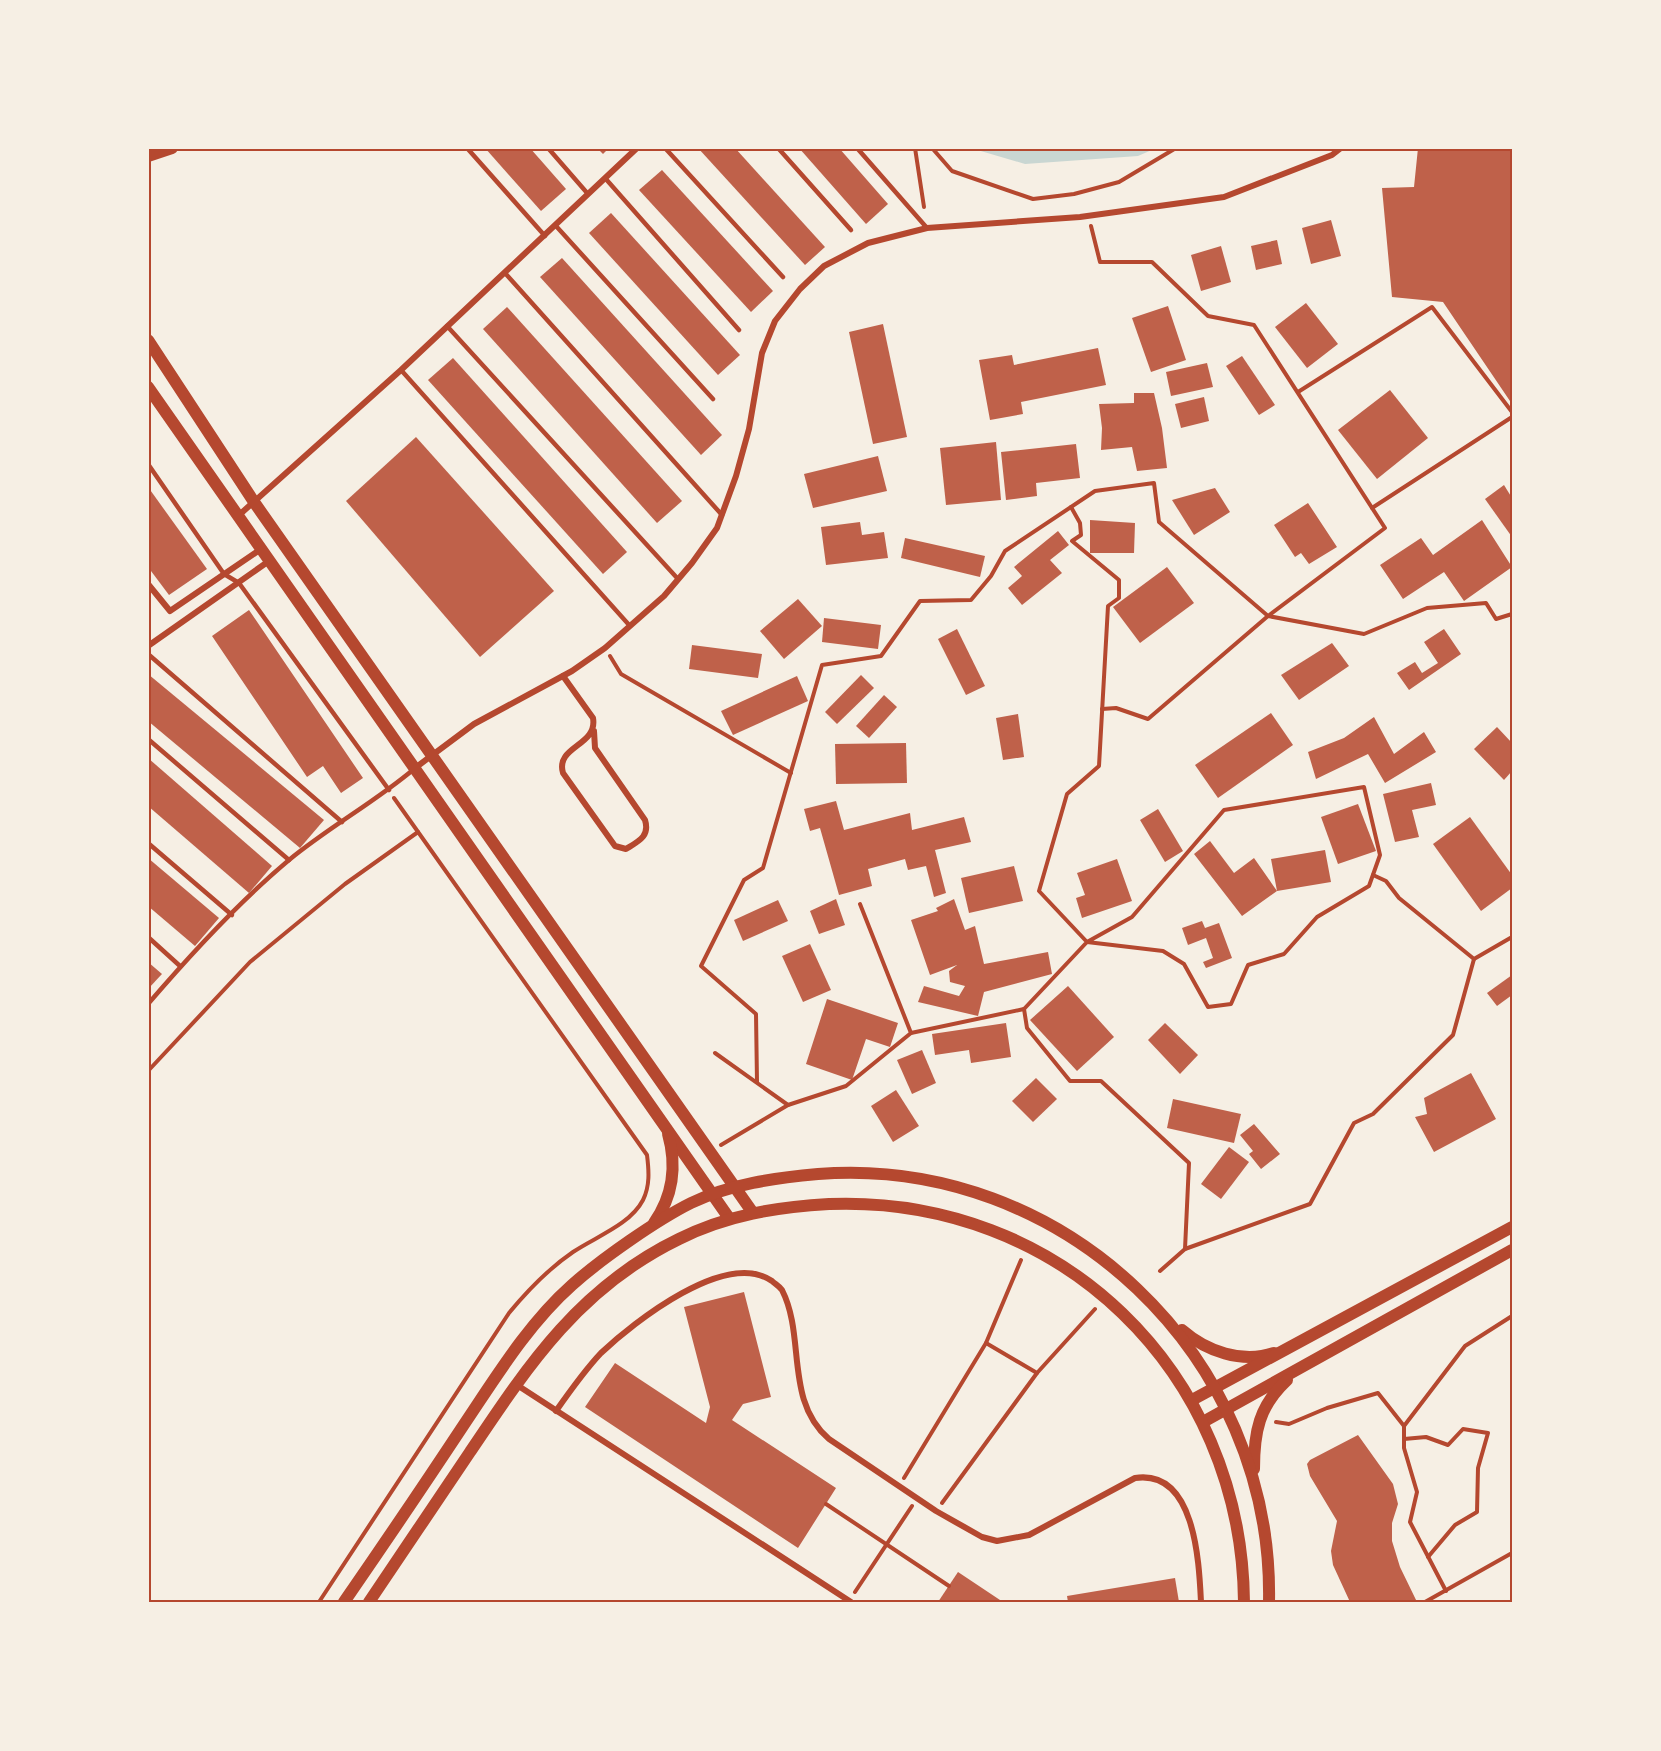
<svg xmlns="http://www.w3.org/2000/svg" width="1661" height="1751" viewBox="0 0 1661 1751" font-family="Manrope,sans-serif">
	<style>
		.water { fill: #c9d6d2 }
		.building { fill: #bf614a }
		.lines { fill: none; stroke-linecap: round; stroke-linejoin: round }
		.path { stroke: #b5482f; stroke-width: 4 }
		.service { stroke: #b5482f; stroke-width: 4.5 }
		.minor { stroke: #b5482f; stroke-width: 6 }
		.secondary { stroke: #b5482f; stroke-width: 12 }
		.neatline { fill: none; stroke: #b5482f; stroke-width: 2 }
	</style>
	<rect width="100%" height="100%" fill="#f6efe4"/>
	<polygon class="water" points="974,149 1154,149 1138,156 1025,164"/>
	<g class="building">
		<polygon points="485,148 530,148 566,189 541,211"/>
		<polygon points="597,148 609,148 603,154"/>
		<polygon points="698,148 735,148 825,247 805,265"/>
		<polygon points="799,148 839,148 888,204 866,224"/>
		<polygon points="1418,148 1512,148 1512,404 1443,302 1392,297 1382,188 1414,187"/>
		<polygon points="662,170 773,291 751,312 639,190"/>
		<polygon points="611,213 740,355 718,375 589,233"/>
		<polygon points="1331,220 1341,256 1311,264 1302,228"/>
		<polygon points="1277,240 1282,264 1256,270 1251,246"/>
		<polygon points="1221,246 1231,282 1201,291 1191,255"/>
		<polygon points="562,258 722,435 701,455 540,277"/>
		<polygon points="1306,303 1338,344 1307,368 1275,327"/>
		<polygon points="1168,306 1186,360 1151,372 1132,318"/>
		<polygon points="507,307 682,501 657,523 483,329"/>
		<polygon points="883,324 907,437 873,444 849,332"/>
		<polygon points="1098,348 1106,385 1021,402 1023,414 990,420 979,360 1012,355 1014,365"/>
		<polygon points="1242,356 1275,405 1259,415 1226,366"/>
		<polygon points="453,358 627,552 603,574 428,380"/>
		<polygon points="1207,363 1213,387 1171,396 1166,372"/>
		<polygon points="1390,390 1428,438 1377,479 1338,430"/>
		<polygon points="1134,393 1154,393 1162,428 1167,468 1137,471 1132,447 1101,450 1102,428 1099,404 1134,403"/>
		<polygon points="1204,397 1209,421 1181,428 1175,404"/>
		<polygon points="416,437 554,591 480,657 346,501"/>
		<polygon points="996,442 1001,500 946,505 940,448"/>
		<polygon points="1076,444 1080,478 1036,483 1037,496 1006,500 1001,452"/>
		<polygon points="878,456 887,491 813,508 804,474"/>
		<polygon points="1504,485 1512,498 1512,537 1485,499"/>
		<polygon points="148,487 207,569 169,595 148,567"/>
		<polygon points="1215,488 1230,512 1194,535 1172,500"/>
		<polygon points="1308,503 1337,547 1309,564 1301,553 1295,557 1274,525"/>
		<polygon points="1090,520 1135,523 1134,553 1090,553"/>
		<polygon points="1482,520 1512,567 1464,601 1444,572 1403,599 1380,565 1421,538 1433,555"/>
		<polygon points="860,522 862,535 884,532 888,558 826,565 821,527"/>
		<polygon points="1058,531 1069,545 1050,560 1062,573 1022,605 1008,588 1022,576 1014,567"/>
		<polygon points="905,538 985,556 980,577 901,558"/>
		<polygon points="1167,567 1194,603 1140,643 1113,607"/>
		<polygon points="798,599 822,626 784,659 760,631"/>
		<polygon points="249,610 363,778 341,793 323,766 307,777 212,636"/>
		<polygon points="824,618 881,625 878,649 822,642"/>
		<polygon points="957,629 985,686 966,695 938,639"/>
		<polygon points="1444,629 1461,654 1409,690 1397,673 1415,662 1422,673 1438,663 1424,642"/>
		<polygon points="1332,643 1349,666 1299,700 1281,675"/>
		<polygon points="692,645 762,654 758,678 689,669"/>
		<polygon points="148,674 324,820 300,848 148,721"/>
		<polygon points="861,675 874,688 837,724 825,712"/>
		<polygon points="797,676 808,701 733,735 721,711"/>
		<polygon points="884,695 897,707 869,738 856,726"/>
		<polygon points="1271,713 1293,745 1218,798 1195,765"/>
		<polygon points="1018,714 1024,757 1003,760 996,718"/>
		<polygon points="1374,717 1394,754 1424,732 1436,752 1385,783 1368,754 1316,779 1308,752 1344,738"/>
		<polygon points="1497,727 1512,743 1512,771 1504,780 1474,749"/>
		<polygon points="906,743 907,783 836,784 835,744"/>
		<polygon points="148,758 272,866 249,893 148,806"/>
		<polygon points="1431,783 1436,805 1412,810 1419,837 1395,842 1383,794"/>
		<polygon points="836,801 844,830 910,813 912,830 964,817 971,842 935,850 946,893 934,897 926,866 908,870 905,859 868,869 872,886 839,895 820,828 810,831 804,809"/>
		<polygon points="1358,804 1376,851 1338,864 1321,817"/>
		<polygon points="1158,809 1183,851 1165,862 1140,820"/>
		<polygon points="1470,817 1512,875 1512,888 1481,911 1433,844"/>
		<polygon points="1210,841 1234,873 1254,858 1277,891 1271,859 1325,850 1331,882 1277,891 1242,916 1194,854"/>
		<polygon points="148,858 219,918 195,946 148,906"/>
		<polygon points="1117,859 1132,901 1082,918 1076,898 1085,895 1077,873"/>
		<polygon points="1014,866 1023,901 969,913 961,878"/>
		<polygon points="836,899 845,925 819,934 810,911"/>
		<polygon points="954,899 965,930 975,926 984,964 1048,952 1052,974 984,992 978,1016 918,1002 924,986 959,996 965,986 950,982 949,971 957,965 930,975 911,920 938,911 936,908"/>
		<polygon points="778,900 788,921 743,941 734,920"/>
		<polygon points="1202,921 1205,928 1219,923 1232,958 1206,968 1203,962 1213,958 1206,938 1188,945 1182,928"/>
		<polygon points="810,944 831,990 803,1002 782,956"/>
		<polygon points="148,962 162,974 148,989"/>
		<polygon points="1512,975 1512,995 1497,1006 1487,993"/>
		<polygon points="1068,986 1114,1037 1077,1071 1030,1020"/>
		<polygon points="827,999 898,1023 890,1047 866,1039 852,1080 806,1064"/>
		<polygon points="1006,1023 1011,1057 971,1063 969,1050 935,1055 932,1034"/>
		<polygon points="1165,1023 1198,1055 1180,1074 1148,1040"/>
		<polygon points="922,1050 936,1083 912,1094 897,1060"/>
		<polygon points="1471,1073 1496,1119 1434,1152 1415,1117 1427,1114 1424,1098"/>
		<polygon points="1036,1078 1057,1099 1033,1122 1012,1101"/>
		<polygon points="896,1090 919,1126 893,1142 871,1106"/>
		<polygon points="1173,1099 1241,1114 1234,1143 1167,1128"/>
		<polygon points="1254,1124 1280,1154 1261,1169 1249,1154 1253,1151 1240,1135"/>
		<polygon points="1229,1147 1249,1162 1221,1199 1201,1184"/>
		<polygon points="744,1292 771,1397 743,1404 732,1420 836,1488 798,1548 585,1407 615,1363 706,1423 710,1407 684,1307"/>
		<polygon points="1358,1435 1393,1484 1398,1504 1392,1523 1392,1541 1400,1567 1417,1602 1350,1602 1333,1565 1331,1551 1337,1521 1310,1476 1307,1464 1310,1460"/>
		<polygon points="958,1572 1003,1602 938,1602"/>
		<polygon points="1175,1578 1179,1602 1068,1602 1067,1596"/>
	</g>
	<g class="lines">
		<g class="path">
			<polyline points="915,148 924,207"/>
			<polyline points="932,148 952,171 1033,199 1074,194 1119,182 1176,148"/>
			<polyline points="1298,392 1432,307 1512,412"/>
			<polyline points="1372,508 1512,417"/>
			<polyline points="610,656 621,674 791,773"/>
			<polyline points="1102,709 1116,708 1148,719 1268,616 1364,634 1427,608 1486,603 1496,619 1512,614"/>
			<polygon points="1364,787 1380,855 1369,886 1317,917 1284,954 1248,965 1231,1004 1208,1007 1184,964 1163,951 1087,942 1132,917 1224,810"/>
			<polyline points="1373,875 1386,881 1399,898 1474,959 1512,937"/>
			<polyline points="1024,1009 1027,1028 1070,1081 1101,1081 1189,1163 1185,1249 1160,1271"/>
			<polyline points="911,1033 1024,1009 1087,942 1039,891 1067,794 1099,766 1108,606 1119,598 1119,580 1072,541 1081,535 1080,523 1071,507"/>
			<polyline points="715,1053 788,1105 721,1145"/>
			<polyline points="148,1071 250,962 345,884 418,832"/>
			<polyline points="757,1082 756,1014 701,966 744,880 763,868 822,665 881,656 920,601 971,600 991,576 1005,551 1095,491 1154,483 1159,522 1268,616 1385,528 1254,325 1208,316 1152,262 1100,262 1091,226"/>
			<polyline points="788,1105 846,1086 911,1033 860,904"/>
			<polyline points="1185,1249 1310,1204 1354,1123 1373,1114 1453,1035 1474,959"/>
			<polyline points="986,1343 1037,1373 1095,1309"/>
			<polyline points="1276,1422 1289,1424 1327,1408 1378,1393 1404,1426 1404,1448 1417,1492 1410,1522 1446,1591"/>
			<polyline points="1404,1426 1465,1346 1512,1316"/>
			<polyline points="1404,1439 1426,1437 1448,1445 1463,1429 1488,1433 1478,1468 1477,1512 1455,1525 1428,1557"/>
			<polyline points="904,1478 986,1343 1021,1260"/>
			<polyline points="942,1503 1037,1373"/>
			<polyline points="826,1504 949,1586"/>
			<polyline points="855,1592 912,1506"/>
			<path d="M319 1602 509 1313C528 1290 548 1269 573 1252 595 1237 630 1225 643 1200 650 1186 649 1171 647 1155L394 798"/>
			<polyline points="1425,1602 1512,1553"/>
		</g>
		<g class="service">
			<polyline points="467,148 545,236"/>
			<polyline points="548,148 588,194"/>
			<polyline points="665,148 783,277"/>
			<polyline points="778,148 851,230"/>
			<polyline points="857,148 927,228"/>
			<polyline points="605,178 739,330"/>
			<polyline points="556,226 713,399"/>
			<polyline points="505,273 722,515"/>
			<polyline points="447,326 678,579"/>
			<polyline points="401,370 630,626"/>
			<polyline points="148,464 224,574 239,583 389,790"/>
			<polyline points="148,654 342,822"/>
			<polyline points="148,739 289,860"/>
			<polyline points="148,843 232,915"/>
			<polyline points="148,937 180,966"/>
			<path d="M148 1004C190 955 240 901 289 860 329 827 375 802 414 769"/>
		</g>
		<g class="minor">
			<polyline points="238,516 401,370 637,148"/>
			<polyline points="148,584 170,611 261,549"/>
			<polyline points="148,646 269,561"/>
			<path d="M563 676 593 718C598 746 555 746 563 773L615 846 626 849C639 841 650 836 645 820L595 748 594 731"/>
			<polyline points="415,768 474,724 572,671 605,648 664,596 692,563 717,528 736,476 749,429 762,353 775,321 800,289 824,266 868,243 927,228 1080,217 1224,197 1332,155 1341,148"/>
			<polyline points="517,1385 851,1602"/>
			<path d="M556 1411C570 1391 584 1371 601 1353 634 1322 726 1249 772 1281 775 1284 779 1286 782 1290 806 1337 784 1400 829 1439L936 1511 982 1537 997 1541 1029 1535 1135 1478C1195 1469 1199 1561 1201 1602"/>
		</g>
		<g class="secondary">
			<polyline points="148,156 172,148"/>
			<polyline points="148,340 254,502 753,1213"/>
			<polyline points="148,387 729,1218"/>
			<path d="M654 1223C673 1196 677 1166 668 1134"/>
			<path d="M1182 1330C1206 1351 1242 1364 1274 1353"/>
			<polyline points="1192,1400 1512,1227"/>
			<polyline points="1203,1422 1512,1250"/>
			<path d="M1254 1469C1254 1432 1259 1406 1287 1380"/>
			<path d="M344 1602C384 1544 424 1485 463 1426 496 1377 528 1324 572 1285 601 1259 657 1220 691 1203 730 1184 775 1178 818 1174 1063 1155 1274 1357 1269 1602"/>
			<path d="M369 1602C403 1552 436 1502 470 1452 529 1364 580 1287 679 1239 727 1215 777 1207 829 1204 1060 1195 1242 1372 1244 1602"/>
		</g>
	</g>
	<rect width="1661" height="1751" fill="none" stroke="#f6efe4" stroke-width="300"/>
	<rect x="150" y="150" width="1361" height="1451" class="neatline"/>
</svg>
